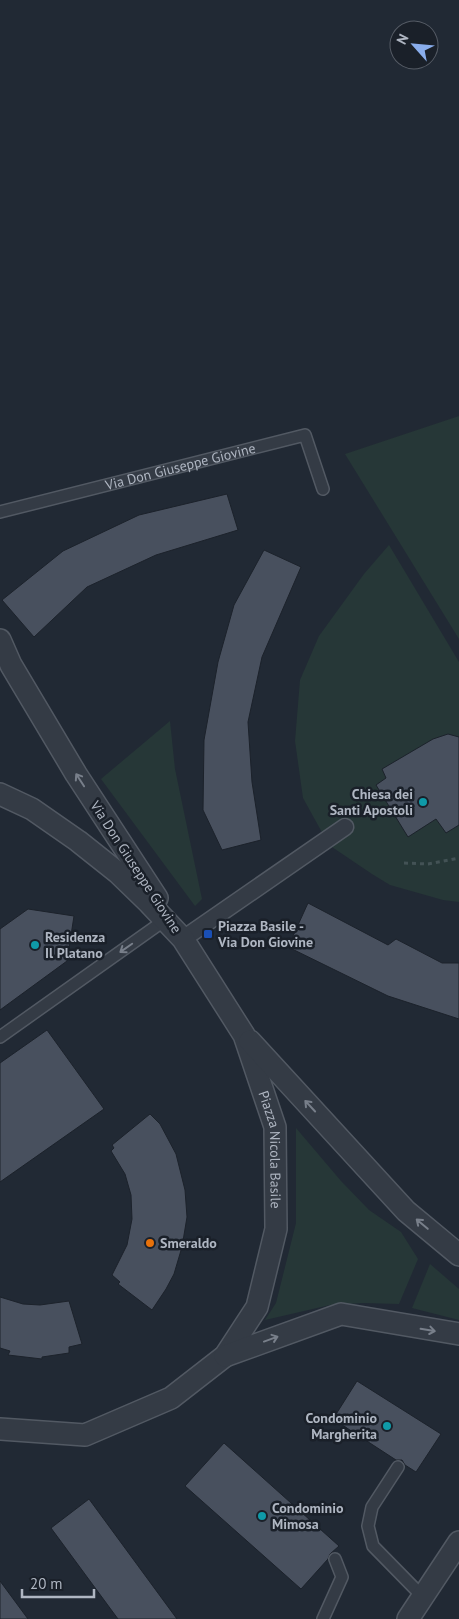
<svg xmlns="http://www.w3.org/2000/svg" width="459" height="1619" viewBox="0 0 459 1619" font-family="'PT Sans',sans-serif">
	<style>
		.green { fill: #263737 }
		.building { fill: #48505e; stroke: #1c222b }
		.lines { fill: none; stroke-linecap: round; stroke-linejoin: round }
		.service-casing { stroke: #525963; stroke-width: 14 }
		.pedestrian-casing { stroke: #525963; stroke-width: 19 }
		.minor-casing { stroke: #525963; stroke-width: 24 }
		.path { stroke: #435255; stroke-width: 3; stroke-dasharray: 4 4; stroke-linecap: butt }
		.service { stroke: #343b45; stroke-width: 11 }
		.pedestrian { stroke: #343b45; stroke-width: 16 }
		.minor { stroke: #343b45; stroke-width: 21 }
		.oneway { stroke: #787f8a }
		.culture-dot { fill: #0f9aa8; stroke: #1a2029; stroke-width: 2 }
		.transit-dot { fill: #1a4fb4; stroke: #1a2029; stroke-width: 2 }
		.food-dot { fill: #e8710a; stroke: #1a2029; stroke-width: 2 }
		.labels { text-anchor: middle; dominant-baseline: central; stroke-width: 5; stroke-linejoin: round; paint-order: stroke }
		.street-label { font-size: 14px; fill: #afb6c2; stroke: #1a2029 }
		.poi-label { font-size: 14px; font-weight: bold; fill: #afb6c2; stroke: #1a2029; text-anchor: start }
	</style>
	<rect width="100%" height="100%" fill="#212934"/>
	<g class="green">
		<polygon points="459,416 459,639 345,454"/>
		<polygon points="389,545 459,662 459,902 443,900 390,885 372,874 329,845 303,798 295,741 300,680 319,636 364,574"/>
		<polygon points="170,721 175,769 202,899 195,906 101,779"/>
		<polygon points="296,1128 341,1181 369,1210 401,1232 418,1259 399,1304 363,1303 330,1305 265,1320 276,1303 296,1223"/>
		<polygon points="430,1264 459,1289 459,1320 412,1308"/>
	</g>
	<g class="building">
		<polygon points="227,494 238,530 156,555 87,587 34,637 2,600 63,551 139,515"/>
		<polygon points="264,550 301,567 262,657 248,722 252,782 261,840 222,850 203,810 204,740 218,662 234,605"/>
		<polygon points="448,734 459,737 459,825 446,833 436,819 408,837 376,785 386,778 382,769 433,739"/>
		<polygon points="308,903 388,945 396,939 442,963 459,963 459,1019 388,996 288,947"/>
		<polygon points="28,909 74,916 67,961 0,1010 0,929"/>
		<polygon points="47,1030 104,1109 0,1182 0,1063"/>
		<polygon points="150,1114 160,1124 176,1154 185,1190 187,1217 182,1247 174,1274 166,1289 152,1310 118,1284 120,1282 112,1275 127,1245 132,1219 131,1195 125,1174 111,1151 114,1148 112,1145"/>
		<polygon points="0,1297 23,1304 40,1305 69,1301 82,1344 69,1347 69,1353 42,1357 42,1359 8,1355 10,1351 0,1348"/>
		<polygon points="357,1381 441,1434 416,1472 405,1465 402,1460 396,1460 333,1419"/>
		<polygon points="224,1443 339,1546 330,1554 328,1559 301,1589 185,1486"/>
		<polygon points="89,1499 177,1619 118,1619 51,1528"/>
		<polygon points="0,1581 28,1619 0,1619"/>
	</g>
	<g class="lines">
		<defs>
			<g id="service">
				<path id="s1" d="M0 512 305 435 323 489"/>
				<polyline points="0,1037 165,920"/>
				<polyline points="398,1467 372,1507 368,1526 373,1546 423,1597"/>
				<polyline points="323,1619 342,1577 335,1559"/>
			</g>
			<polyline id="pedestrian" points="183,939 345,827"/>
			<g id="minor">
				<polyline points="0,640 11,665 76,774 157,898"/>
				<path id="s2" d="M0 794 32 809 78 841 117 872 149 903 183 939 244 1035 275 1127 276 1229 257 1307 225 1356 171 1398 85 1435 0 1429"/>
				<polyline points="250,1041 406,1211 459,1255"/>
				<polyline points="225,1356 341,1314 459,1334"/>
				<polyline points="408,1619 459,1542"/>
			</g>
		</defs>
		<use href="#service" class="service-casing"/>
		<use href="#pedestrian" class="pedestrian-casing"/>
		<use href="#minor" class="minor-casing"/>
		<polyline class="path" points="404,863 428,864 459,858"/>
		<use href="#service" class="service"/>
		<use href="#pedestrian" class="pedestrian"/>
		<use href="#minor" class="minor"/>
	</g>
	<defs><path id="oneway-shaft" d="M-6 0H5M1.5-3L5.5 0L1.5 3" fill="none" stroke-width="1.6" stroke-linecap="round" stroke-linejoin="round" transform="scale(1.25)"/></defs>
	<g class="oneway">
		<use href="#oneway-shaft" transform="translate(80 780) rotate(-123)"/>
		<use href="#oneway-shaft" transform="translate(126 948) rotate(145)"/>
		<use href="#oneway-shaft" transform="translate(310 1106) rotate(-133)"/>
		<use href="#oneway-shaft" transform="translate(422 1224) rotate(-140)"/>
		<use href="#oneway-shaft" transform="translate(428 1330) rotate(9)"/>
		<use href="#oneway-shaft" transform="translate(271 1339) rotate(-20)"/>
	</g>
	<g class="culture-dot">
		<circle cx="423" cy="802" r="5"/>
		<circle cx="35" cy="945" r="5"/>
		<circle cx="387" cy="1426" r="5"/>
		<circle cx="262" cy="1516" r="5"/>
	</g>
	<rect class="transit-dot" x="203" y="929" width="10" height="10" rx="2.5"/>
	<circle class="food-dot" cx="150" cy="1243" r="5"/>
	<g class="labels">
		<g class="street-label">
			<text stroke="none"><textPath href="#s1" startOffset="186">Via Don Giuseppe Giovine</textPath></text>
			<text transform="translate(136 867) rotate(57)">Via Don Giuseppe Giovine</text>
			<text stroke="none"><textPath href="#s2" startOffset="468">Piazza Nicola Basile</textPath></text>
		</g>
		<g class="poi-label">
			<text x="413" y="794" text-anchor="end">Chiesa dei<tspan x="413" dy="16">Santi Apostoli</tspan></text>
			<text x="218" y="926">Piazza Basile -<tspan x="218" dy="16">Via Don Giovine</tspan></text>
			<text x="45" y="937">Residenza<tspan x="45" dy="16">Il Platano</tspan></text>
			<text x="160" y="1243">Smeraldo</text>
			<text x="377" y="1418" text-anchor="end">Condominio<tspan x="377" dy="16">Margherita</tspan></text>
			<text x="272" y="1508">Condominio<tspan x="272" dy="16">Mimosa</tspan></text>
		</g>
	</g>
	<g transform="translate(414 45) rotate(297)"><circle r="24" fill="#1a2029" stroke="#565c66"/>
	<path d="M0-4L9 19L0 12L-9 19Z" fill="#89adec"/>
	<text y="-8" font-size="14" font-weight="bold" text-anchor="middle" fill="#afb6c2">N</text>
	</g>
	<path d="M22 1589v8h72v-8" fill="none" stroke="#afb6c2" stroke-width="2.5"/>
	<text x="30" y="1589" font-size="15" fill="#afb6c2" stroke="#1a2029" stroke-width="4" paint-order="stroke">20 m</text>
</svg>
